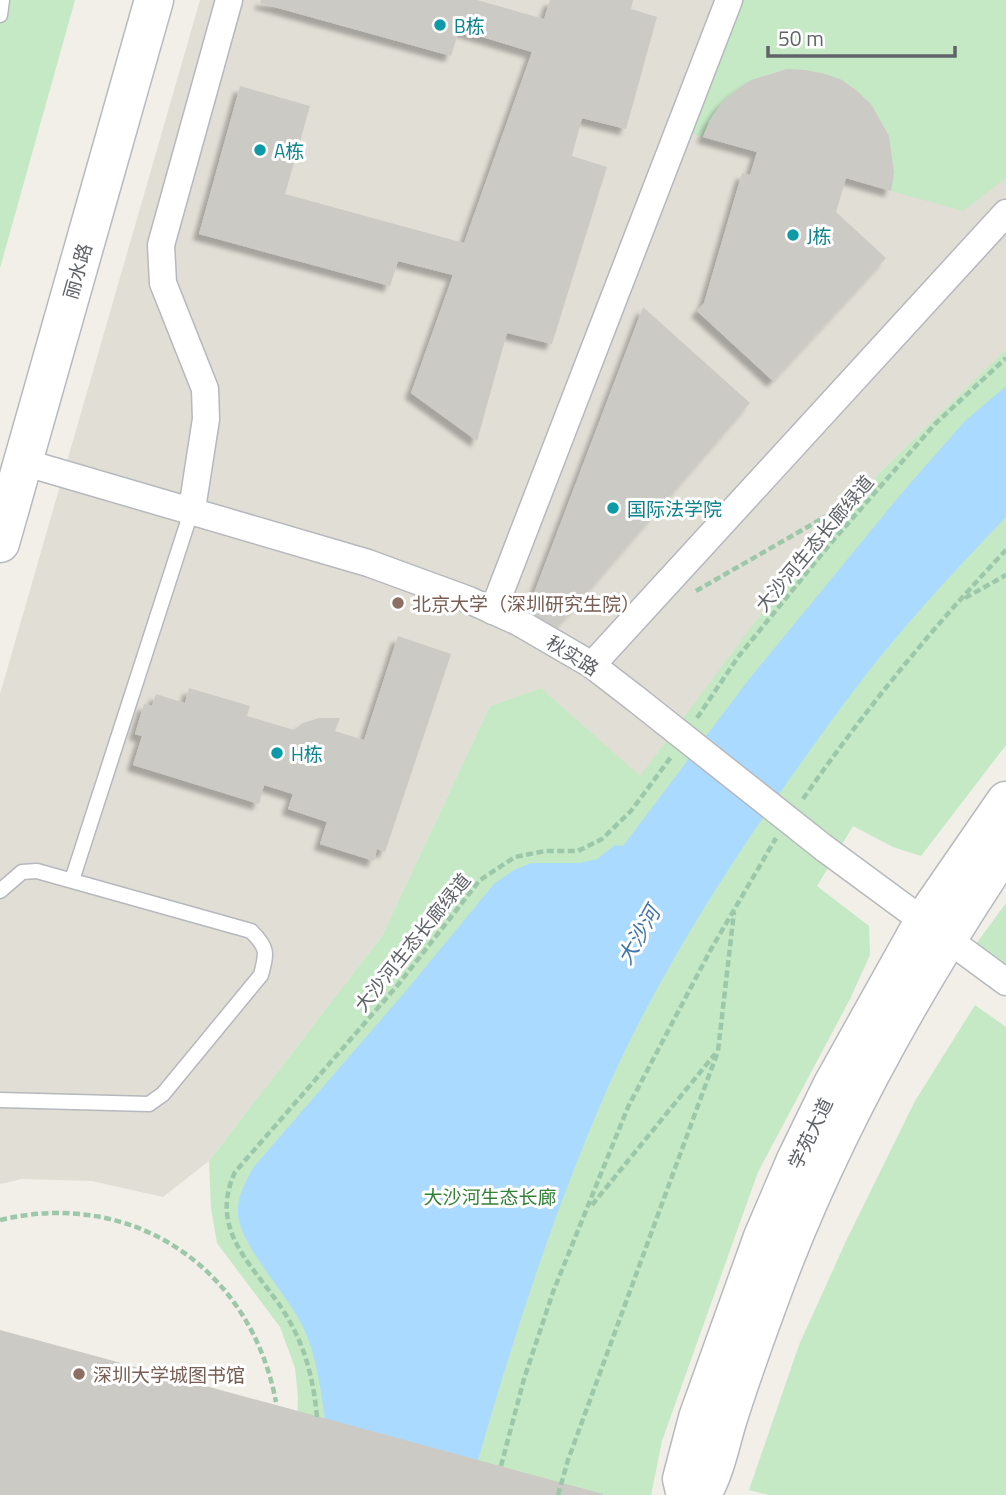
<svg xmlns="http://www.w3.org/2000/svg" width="1006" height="1495" viewBox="0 0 1006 1495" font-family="'Titillium Web','Noto Sans SC',sans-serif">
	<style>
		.education { fill: #e1ded6 }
		.green { fill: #c5e8c5 }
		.water { fill: #aadaff }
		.building { fill: #cccac5; filter: url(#shadow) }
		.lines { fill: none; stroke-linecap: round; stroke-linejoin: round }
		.lane-casing { stroke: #b5b8bc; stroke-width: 17 }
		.street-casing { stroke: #b5b8bc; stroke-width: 29 }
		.secondary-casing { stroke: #b6babf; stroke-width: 41 }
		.path { stroke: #9cc7a9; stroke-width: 4.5; stroke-dasharray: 7 3.5; stroke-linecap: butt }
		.lane { stroke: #fff; stroke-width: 14 }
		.street { stroke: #fff; stroke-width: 26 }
		.secondary { stroke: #fff; stroke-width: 38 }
		.street-bridge-casing { stroke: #b5b8bc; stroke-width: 29; stroke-linecap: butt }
		.street-bridge { stroke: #fff; stroke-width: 26 }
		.culture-dot { fill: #0f9aa8; stroke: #fff; stroke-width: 2.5 }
		.education-dot { fill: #8d6e63; stroke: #fff; stroke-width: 2.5 }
		.labels { text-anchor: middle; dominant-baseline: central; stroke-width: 6; stroke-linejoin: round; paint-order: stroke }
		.culture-label { font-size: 19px; fill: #0d838f; stroke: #fff; text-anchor: start }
		.street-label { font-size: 19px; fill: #5f6368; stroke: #fff }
		.education-label { font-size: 19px; fill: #785e54; stroke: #fff; text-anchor: start }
		.park-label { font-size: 19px; fill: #348238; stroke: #fff }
		.water-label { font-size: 21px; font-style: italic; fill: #4174aa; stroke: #fff }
	</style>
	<defs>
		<filter id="shadow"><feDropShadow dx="-6" dy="6" stdDeviation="2" flood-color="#0004"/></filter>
	</defs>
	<rect width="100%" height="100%" fill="#f1efe8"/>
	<polygon class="education" points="200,0 1006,0 1006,349 880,472 788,578 640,777 541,688 490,706 382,936 209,1161 163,1197 92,1181 22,1179 0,1184 0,694"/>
	<g class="green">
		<polygon points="0,0 75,0 0,268"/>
		<path d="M740 0H1006V178L963 211 891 191C910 66 752 21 703 137L689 133Z"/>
		<polygon points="1006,349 1006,745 921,856 893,847 853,826 817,886 869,926 870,955 850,999 758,1172 662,1441 651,1495 290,1495 296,1455 298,1397 295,1368 280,1327 217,1243 211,1208 209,1161 382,936 490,706 541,688 640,776 788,578 880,472"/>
		<polygon points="1006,903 1006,968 973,948"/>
		<polygon points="975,1005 1006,1027 1006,1495 769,1495 749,1490 799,1345 847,1239 915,1101"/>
	</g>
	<path class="water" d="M1006 386V517C968 557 930 597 895 639 856 685 821 735 786 784 719 880 656 980 608 1087 550 1219 507 1357 468 1495L326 1426C321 1394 318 1361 305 1331 290 1296 240 1247 238 1214 237 1197 245 1183 253 1168L405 992 494 884 514 870 531 863H580L597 859 615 845 623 846 750 678 901 494 965 421Z"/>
	<g class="building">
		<polygon points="261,0 477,0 544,19 550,0 633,0 631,9 657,17 626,129 582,118 572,156 607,167 552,344 507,333 477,441 411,393 453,275 398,261 390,286 199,234 240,86 310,106 285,194 464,243 532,52 459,30 451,56 260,3"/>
		<polygon points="787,69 806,70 825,74 842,80 857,91 871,104 889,136 894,173 891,191 846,178 836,212 886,258 773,381 697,311 704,303 742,173 750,175 757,152 703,137 710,120 721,104 735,91 751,80"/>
		<polygon points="643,307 750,403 556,629 526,614"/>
		<polygon points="398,636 451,654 385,852 377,849 374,861 320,844 327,822 288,809 293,794 264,785 259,804 133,765 142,736 135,734 144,704 152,706 156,694 185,703 189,688 250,706 247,716 294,730 303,723 319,718 340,718 335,731 364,740"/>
		<polygon points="0,1330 603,1494 603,1495 0,1495"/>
	</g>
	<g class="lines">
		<defs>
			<g id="lane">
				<polyline points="0,15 2,0"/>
				<polyline points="72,880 192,509"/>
				<path d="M0 891 22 872 37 871 251 931C268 948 267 952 261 975L163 1094 149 1104 0 1100"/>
			</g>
			<g id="street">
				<polyline points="23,462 368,563 469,600 518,622 592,665 636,699"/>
				<polyline points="192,509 206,419 205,389 163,283 161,245 229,0"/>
				<polyline points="493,611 729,0"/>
				<polyline points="592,665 1006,213"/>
				<polyline points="824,848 1006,982"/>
			</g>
			<g id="secondary">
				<polyline points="0,543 154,0"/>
				<polyline points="686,1495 682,1479 698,1418 763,1237 796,1160 832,1086 928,914 1006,801"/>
				<path d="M696 1495C700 1492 705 1489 707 1484 717 1464 721 1440 728 1418 740 1380 754 1341 768 1303 826 1141 911 990 1006 848"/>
			</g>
		</defs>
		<use href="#lane" class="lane-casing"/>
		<use href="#street" class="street-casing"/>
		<use href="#secondary" class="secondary-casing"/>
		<g class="path">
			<polyline points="696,591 877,487"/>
			<polyline points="965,598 1006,575"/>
			<polyline points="697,718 738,657 830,544 935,424 1006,358"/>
			<path d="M803 799C864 711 932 628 1006 550"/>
			<polyline points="592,1205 715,1054"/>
			<path d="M0 1220C134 1188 251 1269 276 1402"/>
			<path d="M317 1417C314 1384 307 1353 291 1324 264 1272 205 1237 235 1172L397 986 480 880 515 857 545 851H578L602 839 631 811 671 757"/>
			<polyline points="501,1466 524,1379 553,1292 628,1107 710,951 776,838"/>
			<polyline points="558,1495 568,1460 718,1051 734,912"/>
		</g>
		<use href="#lane" class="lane"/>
		<use href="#street" class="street"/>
		<use href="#secondary" class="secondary"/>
		<defs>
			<polyline id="street-bridge" points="636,699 824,848"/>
		</defs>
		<use href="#street-bridge" class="street-bridge-casing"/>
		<use href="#street-bridge" class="street-bridge"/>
	</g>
	<g class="culture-dot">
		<circle cx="440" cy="25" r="7"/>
		<circle cx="260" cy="150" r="7"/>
		<circle cx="793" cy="235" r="7"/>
		<circle cx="613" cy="508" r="7"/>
		<circle cx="277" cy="753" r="7"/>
	</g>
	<g class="education-dot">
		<circle cx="398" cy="603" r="7"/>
		<circle cx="79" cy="1374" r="7"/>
	</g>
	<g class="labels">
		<g class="culture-label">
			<text x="454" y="25">B栋</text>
			<text x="274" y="150">A栋</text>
			<text x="807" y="235">J栋</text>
			<text x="627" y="508">国际法学院</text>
			<text x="291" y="753">H栋</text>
		</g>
		<g class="street-label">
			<text transform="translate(77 271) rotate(-74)">丽水路</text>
			<text transform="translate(814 543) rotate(-50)">大沙河生态长廊绿道</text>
			<text transform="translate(573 655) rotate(32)">秋实路</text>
			<text transform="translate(412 942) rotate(-51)">大沙河生态长廊绿道</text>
			<text transform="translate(810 1133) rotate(-64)">学苑大道</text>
		</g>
		<g class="education-label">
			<text x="412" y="603">北京大学（深圳研究生院）</text>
			<text x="93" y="1374">深圳大学城图书馆</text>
		</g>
		<g class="park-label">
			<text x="490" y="1196">大沙河生态长廊</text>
		</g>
		<g class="water-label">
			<text transform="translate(638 935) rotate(-60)">大沙河</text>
		</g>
	</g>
	<path d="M768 46v10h187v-10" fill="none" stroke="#5f6368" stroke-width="3.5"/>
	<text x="778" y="46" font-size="21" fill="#5f6368" stroke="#ffffff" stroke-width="5" paint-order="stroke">50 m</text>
</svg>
